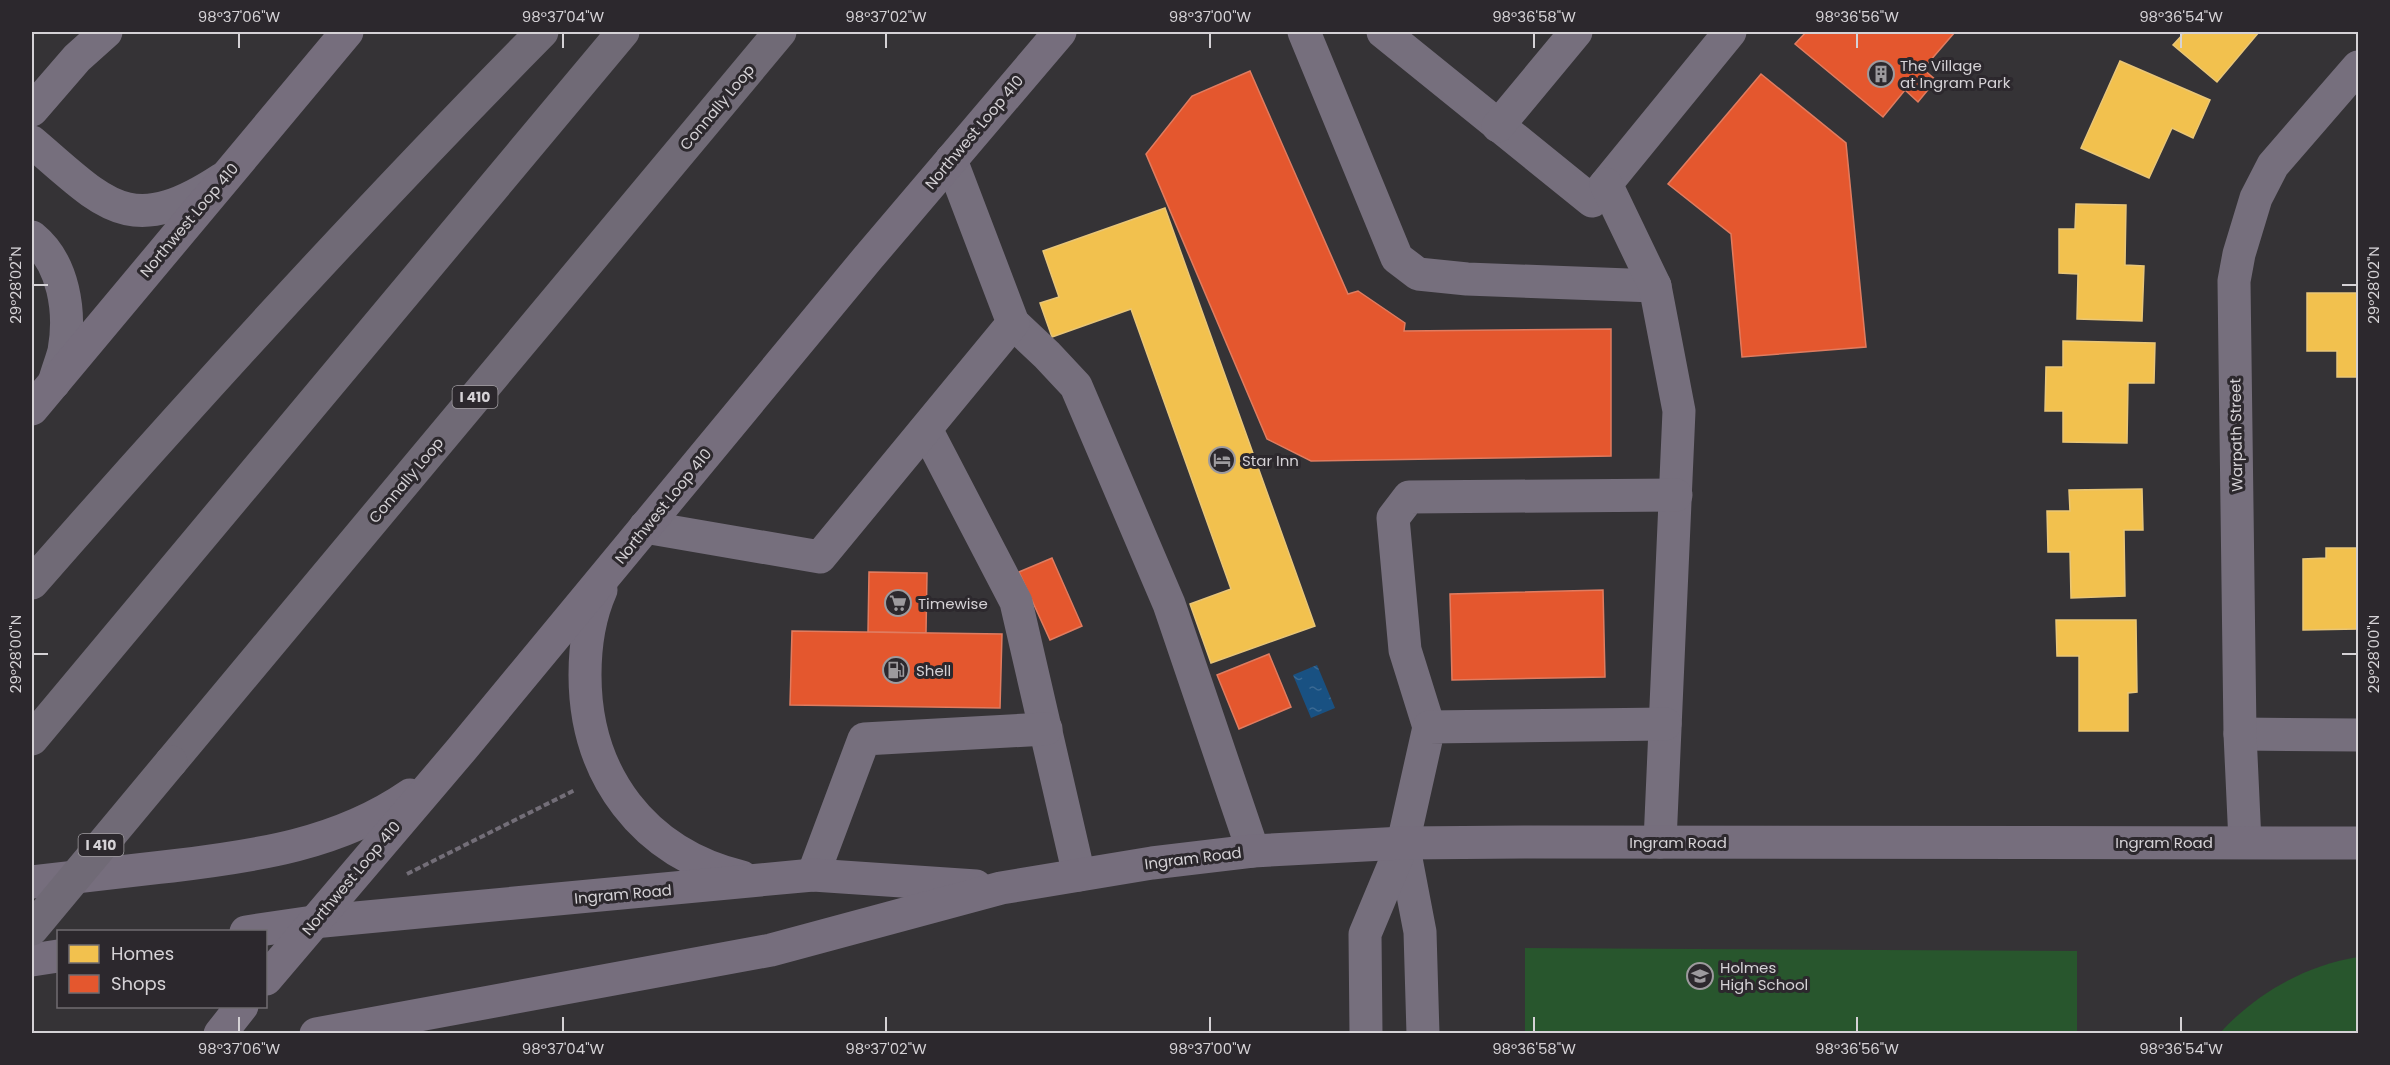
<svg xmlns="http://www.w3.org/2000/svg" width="2390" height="1065" viewBox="0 0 2390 1065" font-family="Poppins,sans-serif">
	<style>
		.green { fill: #28562d }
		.water { fill: url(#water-ripples) }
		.homes { fill: #f2c14e; stroke: #e9c677; stroke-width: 1.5 }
		.shops { fill: #e4572e; stroke: #e07c60; stroke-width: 1.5 }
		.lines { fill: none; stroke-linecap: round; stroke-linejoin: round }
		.path { stroke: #736e78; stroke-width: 4; stroke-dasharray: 6 3; stroke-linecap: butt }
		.minor { stroke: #766f7d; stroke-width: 33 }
		.major { stroke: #766e7d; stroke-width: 33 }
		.highway { stroke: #706a76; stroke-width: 33 }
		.highway-bridge { stroke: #706a76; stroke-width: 33 }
		.ticks { fill: none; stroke: #d5d2d6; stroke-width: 2 }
		.labels { text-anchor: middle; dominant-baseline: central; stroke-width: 6; stroke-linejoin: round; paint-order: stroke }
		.shield { fill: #2c282d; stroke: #a29fa3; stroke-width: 1.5 }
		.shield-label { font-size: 14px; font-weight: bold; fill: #d5d2d6 }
		.poi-label { font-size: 15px; fill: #d5d2d6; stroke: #2c282d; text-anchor: start }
		.street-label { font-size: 15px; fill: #d5d2d6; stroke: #2c282d }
		.neatline { fill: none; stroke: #d5d2d6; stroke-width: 2 }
		.ticks-label { font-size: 15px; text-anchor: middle; fill: #d5d2d6 }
	</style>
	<defs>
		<pattern id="water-ripples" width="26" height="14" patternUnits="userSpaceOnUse" patternTransform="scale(1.5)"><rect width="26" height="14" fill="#195182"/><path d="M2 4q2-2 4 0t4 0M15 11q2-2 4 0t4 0" fill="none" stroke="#3a6993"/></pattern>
	</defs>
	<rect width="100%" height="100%" fill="#353336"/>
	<g class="green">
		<polygon points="1525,948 2077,951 2077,1033 1525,1033"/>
		<path d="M2358 957V1033H2220C2255 994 2306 965 2358 957Z"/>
	</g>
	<polygon class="water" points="1317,665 1335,708 1311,718 1293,675"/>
	<g class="homes">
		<polygon points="2185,32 2259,32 2217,82 2173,45"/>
		<polygon points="2120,61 2210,100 2193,138 2172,128 2149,178 2081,148"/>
		<polygon points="2076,204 2126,205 2125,265 2144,266 2142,321 2077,319 2078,274 2059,273 2059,229 2075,229"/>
		<polygon points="1165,208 1315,626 1211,663 1190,604 1231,589 1131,309 1052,337 1040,303 1059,297 1043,251"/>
		<polygon points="2307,293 2358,293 2358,377 2337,377 2337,351 2307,351"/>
		<polygon points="2063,341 2155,343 2154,383 2128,383 2127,443 2063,442 2063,411 2045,411 2046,367 2063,367"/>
		<polygon points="2142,489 2143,530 2124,530 2125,596 2071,598 2070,552 2048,552 2047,511 2070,511 2069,490"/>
		<polygon points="2326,548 2358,548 2358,629 2303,630 2303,559 2326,558"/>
		<polygon points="2056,620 2136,620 2137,692 2128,693 2128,731 2079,731 2079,656 2057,656"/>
	</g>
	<g class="shops">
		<polygon points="1806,32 1955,32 1923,69 1936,80 1918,102 1905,90 1883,117 1795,44"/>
		<polygon points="1250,71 1348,294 1358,291 1405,323 1404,331 1611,329 1611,456 1311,461 1267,439 1146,154 1192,96"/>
		<polygon points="1761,74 1846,143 1866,347 1742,357 1731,234 1668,184"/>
		<polygon points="1052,558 1082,626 1050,640 1019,572"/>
		<polygon points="869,572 927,573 926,633 868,632"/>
		<polygon points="1603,590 1605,677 1452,680 1450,594"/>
		<polygon points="792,631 1002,634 1000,708 790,705"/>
		<polygon points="1269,654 1291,707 1239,729 1217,675"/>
	</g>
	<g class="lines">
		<polyline class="path" points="407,874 575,790"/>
		<g class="minor">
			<polyline points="1304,32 1397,258 1418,274 1467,279 1655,286"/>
			<polyline points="1383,32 1592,201 1730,32"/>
			<polyline points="32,110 77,58 106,32"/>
			<polyline points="1498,126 1576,32"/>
			<path d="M32 142C105 204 129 240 222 179"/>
			<polyline points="1606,184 1655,286 1679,411 1660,842"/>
			<path d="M32 237C64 263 71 312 64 351 61 362 57 372 54 383"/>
			<polyline points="1013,323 1047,355 1076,386 1169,604 1253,851"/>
			<polyline points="926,429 1016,602 1079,875"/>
			<polyline points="645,527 820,557 1013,323 951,160"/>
			<polyline points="1429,727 1405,650 1393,518 1409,497 1676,495"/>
			<polyline points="2240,734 2358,735"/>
			<polyline points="2245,842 2240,734 2234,281 2239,254 2256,198 2273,165 2358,67"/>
			<polyline points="1403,843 1420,932 1423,1034"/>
			<polyline points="813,875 864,739 1046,729"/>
			<polyline points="1366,1034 1365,934 1403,843 1429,727 1665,724"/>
		</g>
		<g class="major">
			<polyline points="32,409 347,32"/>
			<path d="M601 590C589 617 585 646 585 675 585 775 643 853 742 877"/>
			<path d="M32 882C78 877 125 871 172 866 256 856 339 844 410 795"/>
			<polyline points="246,932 313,922 813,875 976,886"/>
			<polyline points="32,960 58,956"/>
			<polyline points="266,979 461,750 867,259 1060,32"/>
			<polyline points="220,1034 242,1006"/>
			<polyline points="316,1034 771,950 1001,888 1152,863 1253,851 1403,843 1524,842 2358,843"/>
		</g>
		<g class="highway">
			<path d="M32 583C197 395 366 210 542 32"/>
			<polyline points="32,739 623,32"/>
			<polyline points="171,762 780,32"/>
		</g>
		<polyline class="highway-bridge" points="32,929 171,762"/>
	</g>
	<path class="ticks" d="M239 33V48M563 33V48M886 33V48M1210 33V48M1534 33V48M1857 33V48M2181 33V48M33 285H48M2342 285H2357M33 654H48M2342 654H2357M239 1017V1032M563 1017V1032M886 1017V1032M1210 1017V1032M1534 1017V1032M1857 1017V1032M2181 1017V1032"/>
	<defs>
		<symbol id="building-ring" viewBox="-11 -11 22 22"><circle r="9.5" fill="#2c282d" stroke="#9d9a9e" stroke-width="1.5"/><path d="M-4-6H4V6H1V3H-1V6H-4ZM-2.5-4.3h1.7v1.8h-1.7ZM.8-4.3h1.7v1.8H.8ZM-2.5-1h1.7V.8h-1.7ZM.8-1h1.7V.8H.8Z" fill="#9d9a9e"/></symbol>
		<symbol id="hotel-ring" viewBox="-11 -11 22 22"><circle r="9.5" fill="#2c282d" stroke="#9d9a9e" stroke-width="1.5"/><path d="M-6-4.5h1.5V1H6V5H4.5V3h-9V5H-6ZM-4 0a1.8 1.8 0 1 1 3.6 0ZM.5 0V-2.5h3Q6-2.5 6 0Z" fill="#9d9a9e"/></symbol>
		<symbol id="supermarket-ring" viewBox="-11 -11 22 22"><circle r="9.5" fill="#2c282d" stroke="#9d9a9e" stroke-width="1.5"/><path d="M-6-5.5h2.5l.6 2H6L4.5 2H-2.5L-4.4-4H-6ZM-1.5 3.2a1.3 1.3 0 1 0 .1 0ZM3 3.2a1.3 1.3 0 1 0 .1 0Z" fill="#9d9a9e"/></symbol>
		<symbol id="fuel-ring" viewBox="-11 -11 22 22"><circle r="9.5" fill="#2c282d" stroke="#9d9a9e" stroke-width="1.5"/><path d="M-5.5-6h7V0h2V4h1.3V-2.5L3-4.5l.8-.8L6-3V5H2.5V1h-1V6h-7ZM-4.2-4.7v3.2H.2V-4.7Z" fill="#9d9a9e"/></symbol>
		<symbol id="school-ring" viewBox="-11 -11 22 22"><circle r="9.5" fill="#2c282d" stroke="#9d9a9e" stroke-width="1.5"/><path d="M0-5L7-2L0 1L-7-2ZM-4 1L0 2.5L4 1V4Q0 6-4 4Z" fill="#9d9a9e"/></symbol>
	</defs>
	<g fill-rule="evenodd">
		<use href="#building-ring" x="1866" y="59" width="30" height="30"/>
		<use href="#hotel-ring" x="1207" y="445" width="30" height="30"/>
		<use href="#supermarket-ring" x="883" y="588" width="30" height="30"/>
		<use href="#fuel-ring" x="881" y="655" width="30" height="30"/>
		<use href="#school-ring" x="1685" y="961" width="30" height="30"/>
	</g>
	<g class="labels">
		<g class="shield">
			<rect x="452.5" y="386" width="45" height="22" rx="4.5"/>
			<rect x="78.5" y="834" width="45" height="22" rx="4.5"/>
		</g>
		<g class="shield-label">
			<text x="475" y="397">I 410</text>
			<text x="101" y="845">I 410</text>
		</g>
		<g class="poi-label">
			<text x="1900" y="65">The Village<tspan x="1900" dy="17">at Ingram Park</tspan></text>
			<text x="1242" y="460">Star Inn</text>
			<text x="918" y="603">Timewise</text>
			<text x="916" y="670">Shell</text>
			<text x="1720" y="967">Holmes<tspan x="1720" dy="17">High School</tspan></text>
		</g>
		<g class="street-label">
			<text transform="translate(717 107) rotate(-50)">Connally Loop</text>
			<text transform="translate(974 132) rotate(-50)">Northwest Loop 410</text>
			<text transform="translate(189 220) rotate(-50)">Northwest Loop 410</text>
			<text transform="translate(2236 435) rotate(-91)">Warpath Street</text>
			<text transform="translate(406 480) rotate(-50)">Connally Loop</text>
			<text transform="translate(663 506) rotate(-51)">Northwest Loop 410</text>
			<text x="1678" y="842">Ingram Road</text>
			<text x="2164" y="842">Ingram Road</text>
			<text transform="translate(1193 858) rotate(-7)">Ingram Road</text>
			<text transform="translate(351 878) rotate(-50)">Northwest Loop 410</text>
			<text transform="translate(623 894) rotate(-5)">Ingram Road</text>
		</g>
	</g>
	<rect width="2390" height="1065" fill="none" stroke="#2c282d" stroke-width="66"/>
	<rect x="57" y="930" width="210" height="78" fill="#2c282d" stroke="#706c71" stroke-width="1.5"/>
	<rect x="69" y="945" width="30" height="18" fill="#f2c14e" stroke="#706c71" stroke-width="1.5"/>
	<text x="111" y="960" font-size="18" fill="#d5d2d6">Homes</text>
	<rect x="69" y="975" width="30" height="18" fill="#e4572e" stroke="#706c71" stroke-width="1.5"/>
	<text x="111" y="990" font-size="18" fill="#d5d2d6">Shops</text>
	<rect x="33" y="33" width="2324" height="999" class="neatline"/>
	<g class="ticks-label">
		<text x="239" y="22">98°37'06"W</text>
		<text x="563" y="22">98°37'04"W</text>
		<text x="886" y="22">98°37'02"W</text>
		<text x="1210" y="22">98°37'00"W</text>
		<text x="1534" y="22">98°36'58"W</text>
		<text x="1857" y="22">98°36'56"W</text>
		<text x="2181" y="22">98°36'54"W</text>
		<text transform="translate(16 285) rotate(-90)" y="5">29°28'02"N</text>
		<text transform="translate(2374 285) rotate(-90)" y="5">29°28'02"N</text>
		<text transform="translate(16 654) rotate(-90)" y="5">29°28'00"N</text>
		<text transform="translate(2374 654) rotate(-90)" y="5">29°28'00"N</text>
		<text x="239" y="1054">98°37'06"W</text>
		<text x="563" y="1054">98°37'04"W</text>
		<text x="886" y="1054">98°37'02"W</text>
		<text x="1210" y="1054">98°37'00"W</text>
		<text x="1534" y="1054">98°36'58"W</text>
		<text x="1857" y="1054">98°36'56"W</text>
		<text x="2181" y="1054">98°36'54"W</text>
	</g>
</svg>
